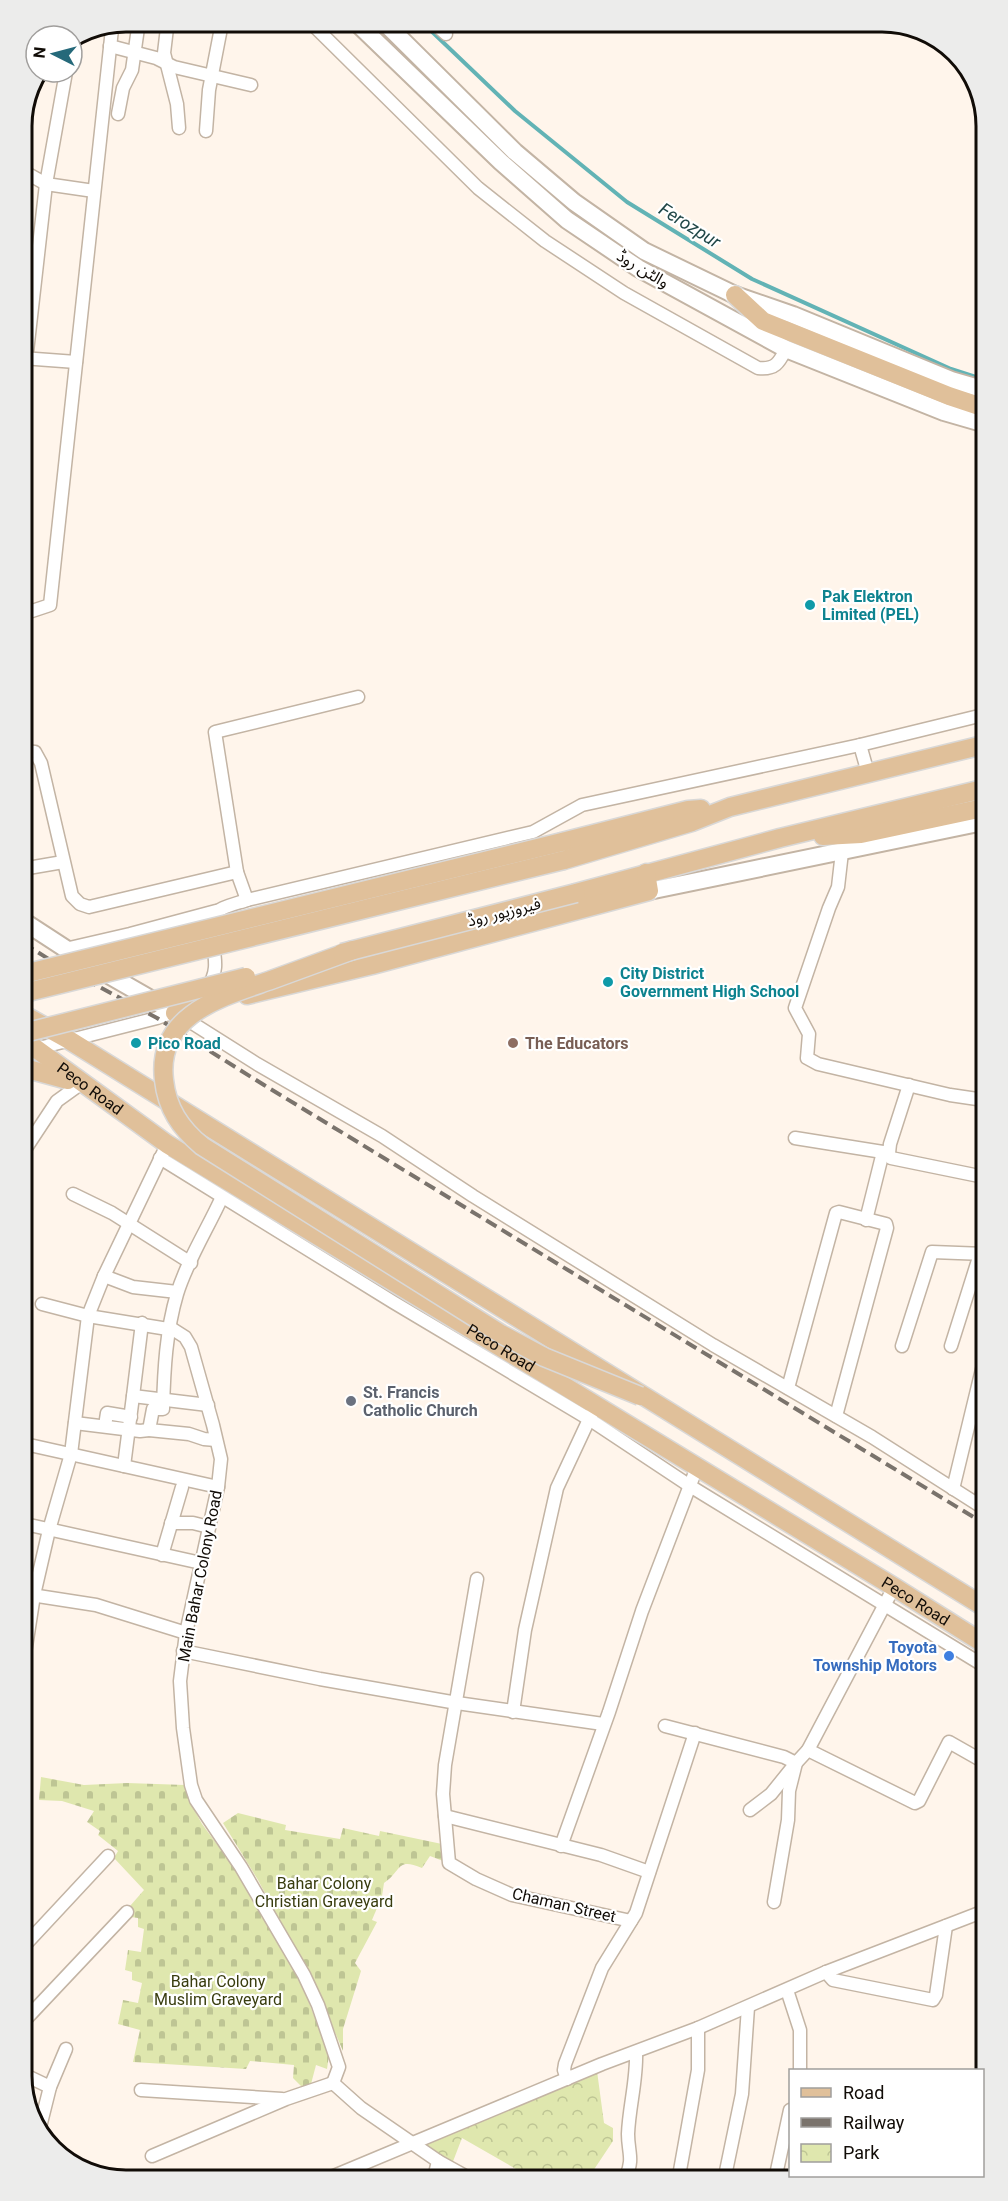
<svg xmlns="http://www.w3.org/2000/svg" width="1008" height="2201" viewBox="0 0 1008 2201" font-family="Roboto,'Noto Sans Arabic',sans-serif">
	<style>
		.cemetery { fill: url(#cemetery-stones) }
		.park { fill: url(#park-crowns) }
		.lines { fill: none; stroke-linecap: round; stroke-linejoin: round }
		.stream { stroke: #62b3b5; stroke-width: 4 }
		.street-casing { stroke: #c3b4a4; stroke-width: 15 }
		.secondary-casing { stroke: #c3b4a4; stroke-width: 20 }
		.primary-casing { stroke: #d9d8d7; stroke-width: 21 }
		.street { stroke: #fff; stroke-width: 12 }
		.secondary { stroke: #fff; stroke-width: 16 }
		.primary { stroke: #e0c09a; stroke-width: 18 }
		.rail { stroke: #7a736c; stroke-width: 4; stroke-dasharray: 12 6; stroke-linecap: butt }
		.primary-bridge-casing { stroke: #d9d8d7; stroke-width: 21; stroke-linecap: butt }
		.primary-bridge { stroke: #e0c09a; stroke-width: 18 }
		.culture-dot { fill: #0f9aa8; stroke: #fff; stroke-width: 2 }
		.education-dot { fill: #8d6e63; stroke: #fff; stroke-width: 2 }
		.worship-dot { fill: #6b7280; stroke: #fff; stroke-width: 2 }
		.shop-dot { fill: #3f7fe0; stroke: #fff; stroke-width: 2 }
		.labels { text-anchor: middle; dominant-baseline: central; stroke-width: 4.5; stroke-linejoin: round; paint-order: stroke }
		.street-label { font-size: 16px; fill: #110c07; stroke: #fff }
		.culture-label { font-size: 16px; font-weight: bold; fill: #0d838f; stroke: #fff; text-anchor: start }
		.education-label { font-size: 16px; font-weight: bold; fill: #785e54; stroke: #fff; text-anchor: start }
		.worship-label { font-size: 16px; font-weight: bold; fill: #5b616d; stroke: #fff; text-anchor: start }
		.shop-label { font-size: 16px; font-weight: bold; fill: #366cbe; stroke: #fff; text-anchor: end }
		.park-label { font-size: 16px; fill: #393d0f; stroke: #fff }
		.water-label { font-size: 18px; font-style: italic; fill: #214748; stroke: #fff }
		.rim { fill: none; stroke: #110c07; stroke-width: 3 }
	</style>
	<defs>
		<pattern id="cemetery-stones" width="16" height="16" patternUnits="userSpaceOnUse" patternTransform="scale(1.5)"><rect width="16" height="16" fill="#dfe7ae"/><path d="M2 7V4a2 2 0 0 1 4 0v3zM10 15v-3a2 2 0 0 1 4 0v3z" fill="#bec594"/></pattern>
		<pattern id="park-crowns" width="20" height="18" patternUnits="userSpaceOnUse" patternTransform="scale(1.5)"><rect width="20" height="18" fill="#dfe7ae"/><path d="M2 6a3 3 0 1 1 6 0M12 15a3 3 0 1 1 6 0" fill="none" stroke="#bec594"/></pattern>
	</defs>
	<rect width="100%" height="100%" fill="#fff5eb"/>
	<g class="cemetery">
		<polygon points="41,1777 84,1785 127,1783 185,1785 190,1802 202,1824 244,1881 300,1979 329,2055 327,2069 316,2065 311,2084 303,2088 293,2078 294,2065 250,2061 246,2069 133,2062 140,2030 118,2024 123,2000 138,2003 142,1983 132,1980 132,1972 125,1970 128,1950 141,1952 144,1929 138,1927 138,1918 131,1917 130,1906 144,1890 114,1858 118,1851 98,1835 100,1831 87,1822 94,1811 62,1801 39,1800"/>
		<path d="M238 1813 286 1825 285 1830 340 1839 343 1828 379 1836 380 1831 442 1844 443 1861 430 1856 422 1868C396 1857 402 1871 384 1883L382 1896 372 1920 377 1922 355 1963 361 1971 343 2029V2051L310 1974 288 1937 258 1880 223 1823Z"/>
	</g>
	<polygon class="park" points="597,2071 604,2123 613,2128 613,2141 589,2177 530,2177 462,2138 452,2164 426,2145"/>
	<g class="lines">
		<polyline class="stream" points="426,26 515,111 627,202 752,279 951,369 982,379"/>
		<defs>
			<g id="street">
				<polyline points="437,26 446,34"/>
				<path d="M315 27 478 188 545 241 624 293 758 368C775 370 779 363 786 349"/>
				<polyline points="167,28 164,53 177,104 179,128"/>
				<polyline points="110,46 156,58 174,67 251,85"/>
				<polyline points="118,114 123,88 132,70 138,28"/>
				<polyline points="206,131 209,90 221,28"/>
				<polyline points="21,170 46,184 94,191"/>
				<polyline points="22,358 76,362"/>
				<polyline points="22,396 46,184 66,72"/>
				<polyline points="23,614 50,605 112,29"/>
				<polyline points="860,745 868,773"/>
				<polyline points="23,751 35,752 41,763 72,896 80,904 89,907 237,872 247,900"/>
				<polyline points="842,852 838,887 829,908 795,1008 809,1034 807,1058 818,1064 950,1095 984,1100"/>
				<polyline points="28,868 63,862"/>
				<polyline points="237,872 215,732 358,697"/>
				<polyline points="65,949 130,934 216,911"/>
				<path d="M206 988C225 968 208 942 211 918 217 907 236 904 247 900L533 832 582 805 860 745 983 715"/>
				<polyline points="181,1016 257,1064 382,1136 473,1196 713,1345 872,1437 985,1509"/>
				<polyline points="35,1049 157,1018 179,1010"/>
				<polyline points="909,1085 890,1144 889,1153 891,1158 984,1177"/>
				<polyline points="795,1138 889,1153"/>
				<polyline points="24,1151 57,1101 82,1083"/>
				<polyline points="160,1158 393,1302 589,1419 690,1486 986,1667"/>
				<polyline points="73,1194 112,1213 191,1263"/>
				<polyline points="866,1220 883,1152"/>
				<polyline points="104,1276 133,1287 177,1292"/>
				<polyline points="42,1304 88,1316 174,1330 185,1337 191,1347 213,1425 221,1459 218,1487 186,1633 180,1681 183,1728 191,1785 196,1800 241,1867 304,1975 318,2005 339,2067 333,2083 361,2108 438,2161 434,2178"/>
				<polyline points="142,1323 133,1396 208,1405"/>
				<polyline points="902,1346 932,1252 985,1254"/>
				<polyline points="951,1346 980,1254"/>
				<polyline points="788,1388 836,1213 839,1212 886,1224 887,1228 836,1416"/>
				<polyline points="75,1423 140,1431 149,1430"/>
				<polyline points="105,1426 107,1413 131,1417"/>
				<path d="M216 1440 204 1439 189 1434 149 1430 153 1409H163C164 1370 166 1331 177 1294 187 1261 208 1228 222 1197"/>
				<polyline points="25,1444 218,1487"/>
				<polyline points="124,1466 133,1396"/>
				<polyline points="953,1489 985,1357"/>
				<polyline points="979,1505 985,1481"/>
				<polyline points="171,1523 193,1523 209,1527"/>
				<polyline points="25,1524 201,1563"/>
				<polyline points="162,1555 182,1487"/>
				<polyline points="477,1579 445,1765 443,1794 449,1863 476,1879 512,1895 631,1921"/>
				<polyline points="25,1594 96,1605 186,1633"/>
				<polyline points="183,1651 320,1679 457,1703 603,1724"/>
				<polyline points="25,1653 34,1595 49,1530 71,1454 88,1316 104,1276 163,1153"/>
				<polyline points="513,1712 525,1630 557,1488 592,1413"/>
				<polyline points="665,1726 784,1757 796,1763 771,1794 750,1810"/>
				<polyline points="808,1750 894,1587"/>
				<polyline points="445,1816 601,1855 649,1872"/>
				<polyline points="561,1846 609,1712 642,1611 697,1467"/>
				<polyline points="774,1902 788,1820 789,1791 796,1763 808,1750 915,1803 919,1801 949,1742 986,1763"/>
				<polyline points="26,1944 108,1856"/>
				<polyline points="826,1972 833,1980 933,2000 936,1995 946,1926"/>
				<polyline points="787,1990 800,2030 800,2070"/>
				<polyline points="26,2019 127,1912"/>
				<polyline points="27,2076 50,2087"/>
				<polyline points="567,2079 564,2070 565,2064 602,1968 636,1913 695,1733"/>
				<polyline points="141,2090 282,2099"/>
				<polyline points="40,2127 50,2087 66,2049"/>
				<polyline points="152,2156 286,2099 333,2083"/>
				<polyline points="438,2161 467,2177"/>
				<polyline points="776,2175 790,2110"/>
				<path d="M626 2176C634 2159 628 2152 628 2134 629 2107 637 2080 636 2053"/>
				<polyline points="679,2176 698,2070 698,2028"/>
				<polyline points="725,2176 742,2094 748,2007"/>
				<polyline points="329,2178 602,2064 698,2028 826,1972 987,1910"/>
			</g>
			<g id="secondary">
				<polyline points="360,26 501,162 567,220 638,268 786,349 944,412 982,423"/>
				<polyline points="388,26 515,152 574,202 644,251 735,295 793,315 951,380 982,389"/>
				<polyline points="649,891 983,822"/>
				<polyline points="23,921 86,962 175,1013"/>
			</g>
			<g id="primary">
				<polyline points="735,295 763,321 949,396 982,407"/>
				<polyline points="823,836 861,834 983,808"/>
				<polyline points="562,842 688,810 701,809"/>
				<polyline points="564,860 692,822 730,807 983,745"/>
				<polyline points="576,893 780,838 983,789"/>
				<polyline points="247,995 372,965 649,891 646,873"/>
				<polyline points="175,1013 206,1005"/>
				<polyline points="24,1015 69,1040 986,1608"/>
				<path id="s1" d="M24 1040 167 1144 894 1587 986 1645"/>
				<polyline points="24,1068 68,1080"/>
			</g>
		</defs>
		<use href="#street" class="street-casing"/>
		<use href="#secondary" class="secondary-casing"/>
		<use href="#primary" class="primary-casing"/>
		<use href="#street" class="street"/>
		<use href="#secondary" class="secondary"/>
		<use href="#primary" class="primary"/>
		<polyline class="rail" points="23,943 55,963 157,1018 264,1085 985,1524"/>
		<defs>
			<g id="primary-bridge">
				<path d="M353 950C326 960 298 970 271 980 222 997 156 1014 164 1080 167 1108 180 1128 202 1146L501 1334 544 1357 640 1396"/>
				<polyline points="342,953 576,893"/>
				<polyline points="24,974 562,842"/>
				<polyline points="24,993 564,860"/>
				<polyline points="24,1033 246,977"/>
			</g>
		</defs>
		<use href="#primary-bridge" class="primary-bridge-casing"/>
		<use href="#primary-bridge" class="primary-bridge"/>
	</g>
	<g class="culture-dot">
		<circle cx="810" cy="605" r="6"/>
		<circle cx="608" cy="982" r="6"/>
		<circle cx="136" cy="1043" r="6"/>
	</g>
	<circle class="education-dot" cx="513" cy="1043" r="6"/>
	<circle class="worship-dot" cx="351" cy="1401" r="6"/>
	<circle class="shop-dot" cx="949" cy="1656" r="6"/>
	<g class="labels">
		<g class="street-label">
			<text transform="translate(643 269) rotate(31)">والٹن روڈ</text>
			<text transform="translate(504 912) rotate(-14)">فیروزپور روڈ</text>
			<text stroke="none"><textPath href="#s1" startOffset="82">Peco Road</textPath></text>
			<text stroke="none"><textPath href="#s1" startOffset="568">Peco Road</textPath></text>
			<text transform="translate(200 1576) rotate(-79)">Main Bahar Colony Road</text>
			<text stroke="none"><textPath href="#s1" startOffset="1054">Peco Road</textPath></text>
			<text transform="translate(564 1905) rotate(13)">Chaman Street</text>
		</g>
		<g class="culture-label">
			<text x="822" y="596">Pak Elektron<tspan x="822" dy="18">Limited (PEL)</tspan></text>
			<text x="620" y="973">City District<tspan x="620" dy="18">Government High School</tspan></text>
			<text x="148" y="1043">Pico Road</text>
		</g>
		<g class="education-label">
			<text x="525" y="1043">The Educators</text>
		</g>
		<g class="worship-label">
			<text x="363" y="1392">St. Francis<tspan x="363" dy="18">Catholic Church</tspan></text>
		</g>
		<g class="shop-label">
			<text x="937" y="1647">Toyota<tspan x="937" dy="18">Township Motors</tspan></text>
		</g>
		<g class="park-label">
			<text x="324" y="1883">Bahar Colony<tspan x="324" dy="18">Christian Graveyard</tspan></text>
			<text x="218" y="1981">Bahar Colony<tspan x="218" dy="18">Muslim Graveyard</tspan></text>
		</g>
		<g class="water-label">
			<text transform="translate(690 225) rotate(32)">Ferozpur</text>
		</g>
	</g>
	<path d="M0 0H1008V2201H0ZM126 32H882A94 94 0 0 1 976 126V2076A94 94 0 0 1 882 2170H126A94 94 0 0 1 32 2076V126A94 94 0 0 1 126 32Z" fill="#ececeb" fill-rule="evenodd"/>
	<path class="rim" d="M126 32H882A94 94 0 0 1 976 126V2076A94 94 0 0 1 882 2170H126A94 94 0 0 1 32 2076V126A94 94 0 0 1 126 32Z"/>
	<rect x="789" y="2069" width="195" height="108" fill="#ffffff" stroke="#a09e9c" stroke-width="1.5"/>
	<rect x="801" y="2088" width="30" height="9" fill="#e0c09a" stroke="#a09e9c" stroke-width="1.5"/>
	<text x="843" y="2099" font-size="18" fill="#110c07">Road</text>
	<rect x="801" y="2118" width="30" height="9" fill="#7a736c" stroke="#a09e9c" stroke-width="1.5"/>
	<text x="843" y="2129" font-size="18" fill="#110c07">Railway</text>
	<rect x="801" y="2144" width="30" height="18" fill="url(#park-crowns)" stroke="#a09e9c" stroke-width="1.5"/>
	<text x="843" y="2159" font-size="18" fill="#110c07">Park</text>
	<g transform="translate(54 54) rotate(276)"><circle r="28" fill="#ffffff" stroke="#a09e9c" stroke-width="1.5"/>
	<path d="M0-4.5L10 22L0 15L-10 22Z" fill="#25697a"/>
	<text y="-9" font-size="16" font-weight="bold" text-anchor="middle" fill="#110c07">N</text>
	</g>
</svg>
